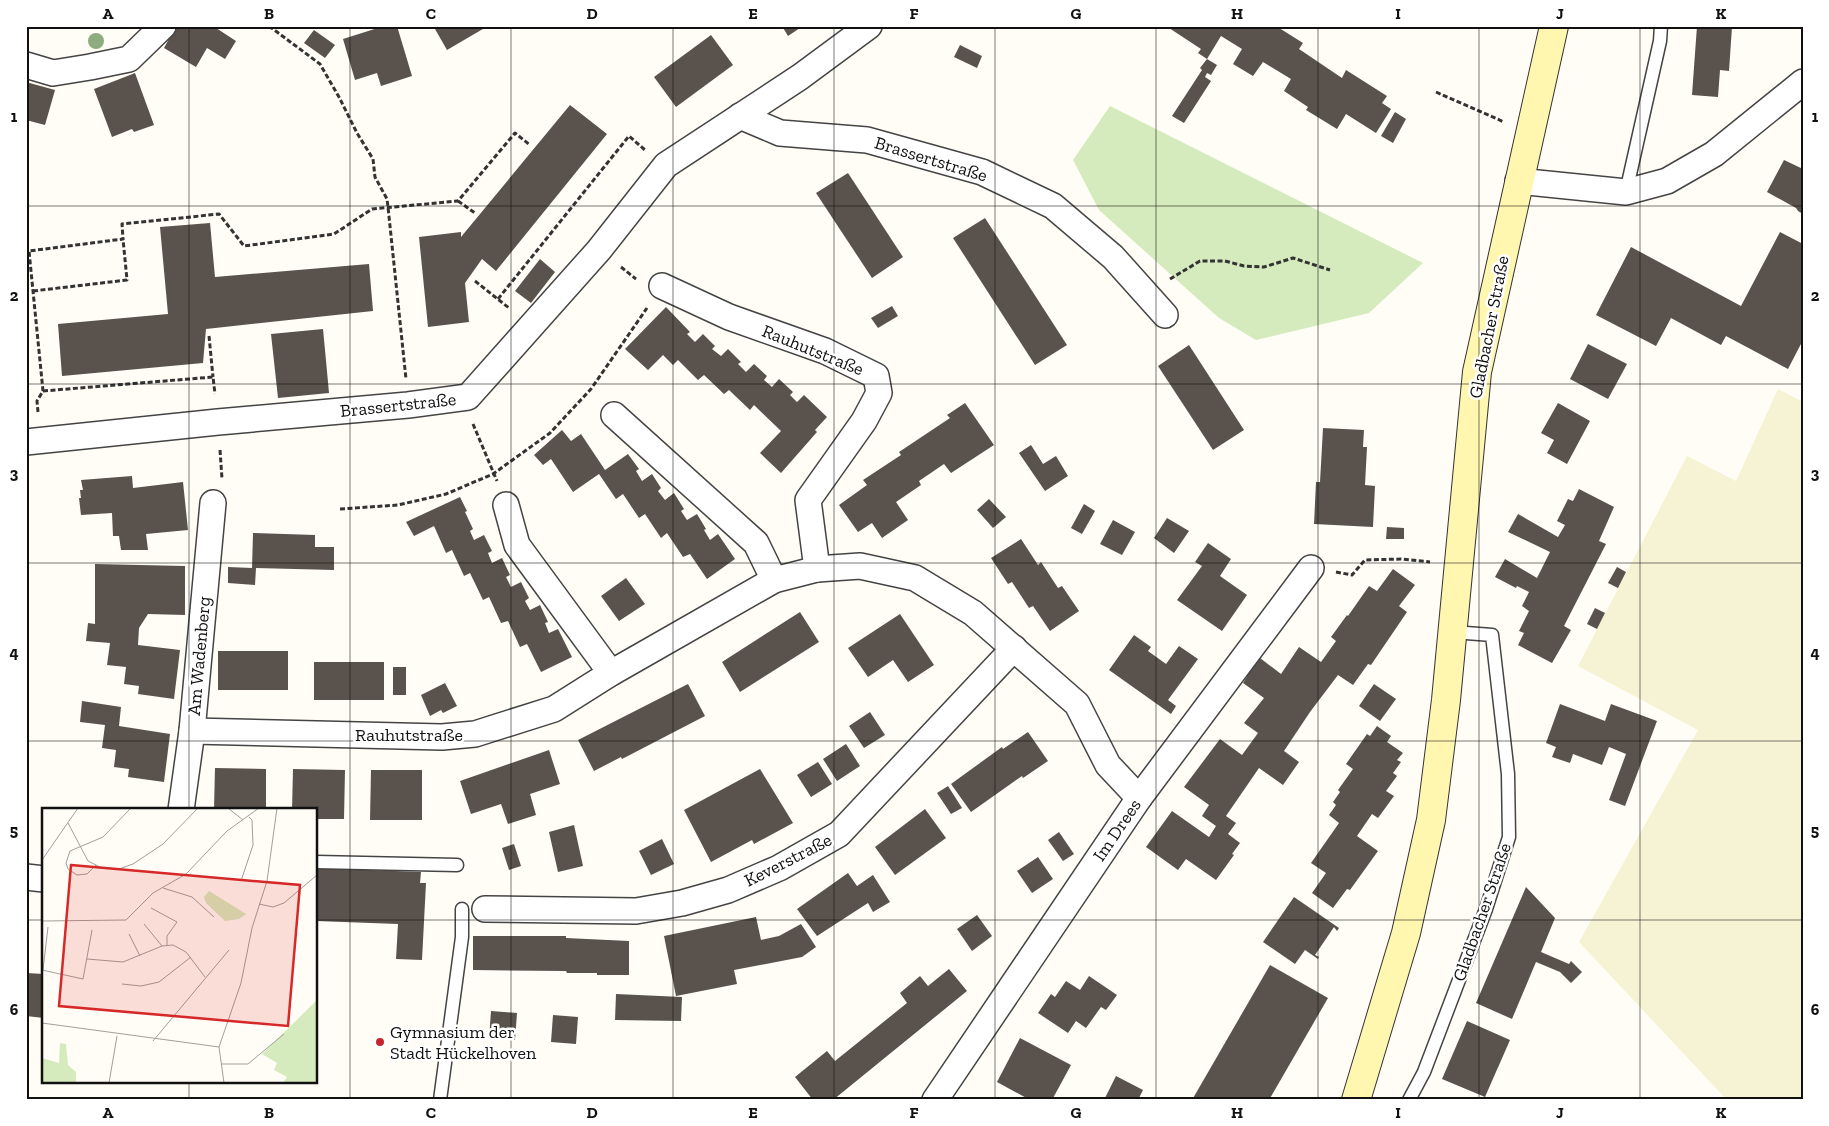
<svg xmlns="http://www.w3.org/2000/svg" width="1829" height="1126" viewBox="0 0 1829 1126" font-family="'Zilla Slab',serif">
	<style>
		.farmland { fill: #f6f3d4 }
		.green { fill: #d5ebbd }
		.building { fill: #5a524d }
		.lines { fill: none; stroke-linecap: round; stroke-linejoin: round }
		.service-casing { stroke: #444; stroke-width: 15 }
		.minor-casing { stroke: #444; stroke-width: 28 }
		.secondary-casing { stroke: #333; stroke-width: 30 }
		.path { stroke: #333; stroke-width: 3; stroke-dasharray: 5 2.5; stroke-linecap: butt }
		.service { stroke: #fff; stroke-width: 12 }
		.minor { stroke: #fff; stroke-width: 25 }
		.secondary { stroke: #fff6b0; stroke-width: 28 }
		.tree { fill: #8dad7f }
		.grid { fill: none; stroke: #111; stroke-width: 1; stroke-opacity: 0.55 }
		.poi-dot { fill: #c4262e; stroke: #fff; stroke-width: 2 }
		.labels { text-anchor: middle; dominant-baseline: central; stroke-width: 5; stroke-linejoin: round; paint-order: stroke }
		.street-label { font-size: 18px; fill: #111; stroke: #fff }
		.poi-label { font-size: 18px; fill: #111; stroke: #fff; text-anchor: start }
		.inset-road { fill: none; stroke: #a09f9a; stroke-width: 1 }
		.view { fill: #d62828; fill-opacity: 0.15; stroke: #d62828; stroke-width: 2.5 }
		.inset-edge { fill: none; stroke: #111; stroke-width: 2.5 }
		.neatline { fill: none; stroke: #111; stroke-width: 2 }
		.grid-label { font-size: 16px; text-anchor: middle; font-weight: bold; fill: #111 }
	</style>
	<rect width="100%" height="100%" fill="#fffdf5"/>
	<polygon class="farmland" points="1778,389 1803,402 1803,1100 1727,1100 1579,942 1698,730 1578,666 1687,456 1736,481"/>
	<polygon class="green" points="1110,106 1423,263 1369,313 1256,340 1219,318 1099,210 1073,160"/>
	<g class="building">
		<polygon points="176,26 213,26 236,41 225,59 207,48 196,67 164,48"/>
		<polygon points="384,26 397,26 412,76 381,86 377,73 355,80 343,39"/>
		<polygon points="439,26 488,26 447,50 435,29"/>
		<polygon points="782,26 803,26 788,36"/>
		<polygon points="1166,26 1276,26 1303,43 1299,49 1342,78 1346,70 1387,96 1382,103 1391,109 1376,133 1346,114 1337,129 1306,110 1308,107 1284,91 1291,79 1263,62 1253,76 1233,64 1242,49 1221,36 1207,59 1217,65 1211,75 1207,73 1205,77 1211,81 1184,123 1172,116 1202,70 1200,68 1207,59 1198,53 1201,49"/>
		<polygon points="1697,26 1732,27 1729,71 1720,70 1718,97 1692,95"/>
		<polygon points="314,30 335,45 325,58 304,43"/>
		<polygon points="711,35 733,65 676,107 654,77"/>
		<polygon points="960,45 982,56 977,68 954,57"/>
		<polygon points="135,73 154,125 134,132 132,129 112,137 94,89"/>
		<polygon points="26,82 55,90 45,125 26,120"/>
		<polygon points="570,105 607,134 496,271 482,259 465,283 469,322 428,327 419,237 461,232 461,237"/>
		<polygon points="1395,112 1406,119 1393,143 1381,136"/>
		<polygon points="1784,160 1803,169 1803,214 1798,211 1796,208 1767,192"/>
		<polygon points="848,173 903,257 872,278 816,193"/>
		<polygon points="985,218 1067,345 1035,365 953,238"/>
		<polygon points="210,223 215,277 369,264 373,311 206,329 203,363 62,376 58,324 168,314 160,227"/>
		<polygon points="1780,232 1803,244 1803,340 1788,369 1726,336 1721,345 1671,318 1656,346 1596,315 1631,247 1741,306"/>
		<polygon points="540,259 555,272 531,303 515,291"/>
		<polygon points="892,306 898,316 878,328 871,318"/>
		<polygon points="666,307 690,332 687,334 695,342 703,334 715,346 712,349 721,356 728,349 741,362 738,364 746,372 754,364 767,376 764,380 772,387 779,379 793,392 790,395 797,402 804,395 827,417 815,430 817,432 781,473 760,453 781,431 754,405 750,410 729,390 724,394 704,375 698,380 678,360 673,365 663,355 648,370 625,349"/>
		<polygon points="323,329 329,393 278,398 271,334"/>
		<polygon points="1588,344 1627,364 1608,399 1570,379"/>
		<polygon points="1189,345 1244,430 1213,450 1158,366"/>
		<polygon points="965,403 994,445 951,473 944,464 919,481 921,485 896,502 908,520 882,538 872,523 858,532 839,505 867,485 863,480 901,455 899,452 950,418 947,415"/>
		<polygon points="1558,403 1590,421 1567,464 1547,453 1554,440 1541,433"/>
		<polygon points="1323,428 1364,430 1363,447 1367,447 1365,485 1375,486 1373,527 1314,524 1316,482 1320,482"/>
		<polygon points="562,430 571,441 581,434 605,470 628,454 639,469 636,471 642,481 652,474 661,488 658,491 665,500 674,493 684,509 681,511 687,520 697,514 706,529 704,530 710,540 718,534 735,559 707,579 690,554 683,557 667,533 661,538 645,514 639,518 623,494 616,499 599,474 573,492 551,459 543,465 534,455"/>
		<polygon points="1031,445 1043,464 1056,456 1068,476 1045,491 1019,453"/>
		<polygon points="132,476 133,488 183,482 188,530 146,534 148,550 121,550 119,536 113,536 112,513 81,515 79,498 81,498 80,490 83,490 81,480"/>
		<polygon points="1579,489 1614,507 1599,541 1606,544 1564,626 1571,630 1552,663 1518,645 1524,633 1519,631 1529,611 1522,606 1529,592 1517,586 1516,588 1495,577 1505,559 1537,578 1550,552 1508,532 1518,514 1558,537 1565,525 1557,521 1568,499 1573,501"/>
		<polygon points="460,497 467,511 465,512 473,529 470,531 474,540 484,535 492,551 488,553 492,563 502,558 510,575 506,577 511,587 521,582 529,598 525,601 530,610 540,605 548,622 545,623 549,633 558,629 572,657 541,672 527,644 520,647 508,621 501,623 489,597 483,600 470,573 464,576 452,550 446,553 434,526 414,536 406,522"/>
		<polygon points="989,499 1006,517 993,528 977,510"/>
		<polygon points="1084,504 1095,511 1082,534 1071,528"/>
		<polygon points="1167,518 1189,531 1174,553 1154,538"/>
		<polygon points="1113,520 1135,532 1122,555 1100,544"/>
		<polygon points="1387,527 1404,528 1404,539 1386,539"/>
		<polygon points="253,533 315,535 315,547 334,547 334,570 256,568 255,585 228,583 228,567 252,568"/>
		<polygon points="1021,539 1038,565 1041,562 1058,588 1062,586 1079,611 1050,631 1033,606 1029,608 1012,582 1008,584 991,558"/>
		<polygon points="1208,543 1231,559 1220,576 1247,595 1222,631 1177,600 1202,566 1195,562"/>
		<polygon points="95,564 185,566 185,615 148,614 139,628 138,645 180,650 174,699 138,694 139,686 124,684 126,667 107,665 110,643 86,641 88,623 95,624"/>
		<polygon points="1617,567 1626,572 1618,588 1608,583"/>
		<polygon points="1393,569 1415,585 1399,606 1407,612 1371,665 1368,664 1353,685 1338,675 1310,712 1284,751 1299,762 1283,785 1259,768 1226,816 1236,823 1228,834 1240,843 1232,854 1234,855 1216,880 1186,859 1178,870 1146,847 1172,811 1209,837 1216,826 1202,816 1209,805 1184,787 1220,739 1242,755 1258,733 1244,723 1264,698 1243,683 1251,670 1260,658 1281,674 1299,647 1321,662 1336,641 1331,637 1347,615 1348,616 1369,586 1377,591"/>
		<polygon points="626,578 645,604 619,621 601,596"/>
		<polygon points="1595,608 1605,613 1597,629 1587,624"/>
		<polygon points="800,612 819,642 740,692 722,662"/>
		<polygon points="900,614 934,665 908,682 893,660 868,677 848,648"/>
		<polygon points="1134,635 1151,647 1148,651 1166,664 1179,646 1198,659 1168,700 1176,706 1171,714 1109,670"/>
		<rect x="218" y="651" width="70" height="39"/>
		<rect x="314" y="662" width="70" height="38"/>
		<rect x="393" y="667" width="13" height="28"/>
		<polygon points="445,683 457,706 443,713 441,710 430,716 421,695"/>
		<polygon points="688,684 705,716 622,759 621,757 594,771 578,740"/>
		<polygon points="1374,684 1396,699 1380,721 1359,706"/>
		<polygon points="82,701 121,707 119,726 170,734 164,782 128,777 129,769 114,767 116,750 102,748 105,725 80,722"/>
		<polygon points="1560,704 1605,721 1611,704 1657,721 1625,806 1609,800 1626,754 1609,747 1602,765 1573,754 1570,763 1552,757 1556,747 1546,743"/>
		<polygon points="870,712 885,735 864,748 849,726"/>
		<polygon points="1377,726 1391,736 1387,742 1403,753 1397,760 1401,762 1393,773 1397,776 1386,791 1394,796 1378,818 1372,814 1357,836 1378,851 1350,890 1347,889 1333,908 1312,893 1326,873 1311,863 1339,823 1329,815 1336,805 1333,802 1340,792 1338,790 1353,769 1346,764 1367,734 1370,736"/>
		<polygon points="1028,732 1048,761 1023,778 1022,776 971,812 951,784 1002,747 1003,749"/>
		<polygon points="846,744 860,766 837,781 823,759"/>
		<polygon points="549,750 560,784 530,794 536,815 508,824 501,804 471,814 460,781"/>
		<polygon points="818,762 832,784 811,797 797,775"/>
		<polygon points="215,768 266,769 266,810 214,810"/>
		<polygon points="293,769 345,770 344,819 316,819 316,810 292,810"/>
		<polygon points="760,769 793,823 754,844 752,840 711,862 684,810"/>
		<polygon points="371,770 422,770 422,820 370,820"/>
		<polygon points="948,786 962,808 951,814 937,793"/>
		<polygon points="925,809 946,838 895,875 875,847"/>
		<polygon points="574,825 583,866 558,872 549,832"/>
		<polygon points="1059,832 1074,854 1063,861 1048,840"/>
		<polygon points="662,839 674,864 651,875 639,851"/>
		<polygon points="514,844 521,866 509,870 502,848"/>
		<polygon points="1038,857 1053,879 1032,893 1017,871"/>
		<polygon points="316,868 421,872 420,883 426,883 422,960 396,959 398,924 316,921"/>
		<polygon points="848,873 857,886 873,875 890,902 873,912 868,903 817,936 797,909"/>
		<polygon points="1526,887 1555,918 1541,952 1569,964 1571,961 1582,972 1571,983 1560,972 1536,962 1512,1019 1476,1003"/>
		<polygon points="1294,897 1339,928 1337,931 1334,927 1315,955 1319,957 1318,959 1305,950 1295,964 1263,942"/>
		<polygon points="977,915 992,936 972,951 957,929"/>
		<polygon points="756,917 761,940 779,936 801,924 816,947 802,957 734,970 737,984 676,996 664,936"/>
		<polygon points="473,936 566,936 566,938 629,941 629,975 597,975 597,973 567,973 566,971 473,970"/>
		<polygon points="1270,965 1328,998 1269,1100 1192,1100"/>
		<polygon points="949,969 967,991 833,1100 813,1100 795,1077 827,1051 835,1061 907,1003 900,993 920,976 928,986"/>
		<polygon points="26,973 44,974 44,1018 26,1016"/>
		<polygon points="1089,976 1117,995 1106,1010 1101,1007 1086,1028 1076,1021 1068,1033 1038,1013 1051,994 1055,997 1066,981 1080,990"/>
		<polygon points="616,994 682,997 681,1021 615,1020"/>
		<polygon points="491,1011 517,1013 515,1040 489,1039"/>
		<polygon points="553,1015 578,1017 576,1044 551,1042"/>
		<polygon points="1467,1021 1510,1040 1485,1097 1442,1079"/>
		<polygon points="1020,1038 1071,1065 1052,1100 1030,1100 997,1082"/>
		<polygon points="1116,1076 1143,1090 1138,1100 1104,1100"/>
	</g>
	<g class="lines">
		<defs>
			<g id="service">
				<polyline points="1626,192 1660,41 1661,26"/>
				<polyline points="316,862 457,865"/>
				<polyline points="440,1100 462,937 462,909"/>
				<polyline points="1409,1100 1424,1072 1486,909 1509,837 1508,774 1492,635 1453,632"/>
			</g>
			<g id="minor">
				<polyline points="26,65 53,73 90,67 129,59 163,26"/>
				<polyline points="740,116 780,133 867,140 982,172 1053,206 1113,257 1165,315"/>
				<polyline points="1518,181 1626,192 1667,181 1714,154 1803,82"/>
				<polyline points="662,286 729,317 825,351 876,376 879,393 864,421 808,500 817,569"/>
				<polyline points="614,415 756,543 774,580"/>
				<polyline points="26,442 218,422 408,405 468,397 599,250 666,165 800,77 869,26"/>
				<polyline points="506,505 517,545 611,673"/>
				<polyline points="192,731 442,737 475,734 554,709 611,673 774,580 817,569 860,566 915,578 973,613 1077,704 1108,765 1139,798"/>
				<polyline points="181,810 192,731 213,503"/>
				<polyline points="26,877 44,879"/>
				<polyline points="485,909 636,911 682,903 728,890 779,868 839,834 1014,648"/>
				<polyline points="935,1100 1139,798 1311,568"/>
			</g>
			<polyline id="secondary" points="1356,1100 1406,933 1431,820 1446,700 1477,372 1554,26"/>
		</defs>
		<use href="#service" class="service-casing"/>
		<use href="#minor" class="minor-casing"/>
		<use href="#secondary" class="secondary-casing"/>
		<g class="path">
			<polyline points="269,26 320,64 339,97 357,133 373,159 375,177 387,199 388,207 406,379"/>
			<polyline points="1436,92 1504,122"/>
			<polyline points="458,201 475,213"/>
			<polyline points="621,267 636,279"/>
			<polyline points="1170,279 1200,261 1225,261 1244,266 1264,267 1293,258 1330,270"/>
			<polyline points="475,281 509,308"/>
			<polyline points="33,291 127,280 123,239"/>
			<polyline points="498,299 629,136 645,150"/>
			<polyline points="209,336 213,377"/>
			<polyline points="43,391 213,377 215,394"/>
			<polyline points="38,412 37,401 43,391 29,251 123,239 122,224 219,214 244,246 334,234 372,209 458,201 515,133 530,145"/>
			<polyline points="473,424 497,481"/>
			<polyline points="220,450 222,479"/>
			<polyline points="340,509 398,505 446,494 493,474 550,433 591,389 647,308"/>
			<polyline points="1336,572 1352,575 1365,560 1401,559 1430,562"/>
		</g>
		<use href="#service" class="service"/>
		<use href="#minor" class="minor"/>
		<use href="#secondary" class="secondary"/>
	</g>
	<circle class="tree" cx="96" cy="41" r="8"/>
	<path class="grid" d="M189 26V810M350 26V1100M511 26V1100M673 26V1100M834 26V1100M995 26V1100M1156 26V1100M1318 26V1100M1479 26V1100M1640 26V1100M26 206H1803M26 384H1803M26 563H1803M26 741H1803M26 920H44M316 920H1803M189 1082V1100"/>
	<circle class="poi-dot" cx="380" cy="1042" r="5"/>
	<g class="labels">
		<g class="street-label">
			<text transform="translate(931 159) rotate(17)">Brassertstraße</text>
			<text transform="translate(1489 327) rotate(-79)">Gladbacher Straße</text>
			<text transform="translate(813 350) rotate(22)">Rauhutstraße</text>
			<text transform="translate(398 405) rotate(-6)">Brassertstraße</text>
			<text transform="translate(199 656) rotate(-85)">Am Wadenberg</text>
			<text x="409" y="735">Rauhutstraße</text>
			<text transform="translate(1117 830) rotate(-56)">Im Drees</text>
			<text transform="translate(788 860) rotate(-27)">Keverstraße</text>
			<text transform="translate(1482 912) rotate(-71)">Gladbacher Straße</text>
		</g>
		<g class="poi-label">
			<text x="390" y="1032">Gymnasium der<tspan x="390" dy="21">Stadt Hückelhoven</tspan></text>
		</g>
	</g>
	<g transform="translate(42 808)">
		<rect width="275" height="275" fill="#fffdf5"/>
		<path d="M167 83 204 106 197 111 183 113 164 95 162 89ZM275 192V275H241L245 269 232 262 235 255 220 246ZM18 235 24 236 26 257 34 264V275H0V250L17 255Z" fill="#d5ebbd"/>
		<path class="inset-road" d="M186 0 201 12M26 15 46 53 60 60 77 61 91 56 121 36 156 0M0 52 36 0M54 57 45 66 35 67 26 61 24 55 28 43 61 29 89 0M199 73 211 37 210 12 207 9M121 80 150 89 172 109M217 96 231 99 242 95 275 67M109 100 135 114 125 128V137M0 113 84 112 111 85 144 66 185 23 217 0M102 116 120 138M87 126 98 148M45 151 81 154 120 138 131 137 144 144 163 169M0 162 41 171 50 122M1 162 6 119M80 176 99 178 117 174 149 149M0 215 177 239M111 233 187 142M179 256H206L242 226M67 275 75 228M182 275 177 239 199 175 210 120 225 73 235 0"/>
		<path class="view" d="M29 57 258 77 246 218 17 198Z"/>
		<rect width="275" height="275" class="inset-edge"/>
	</g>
	<rect width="1829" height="1126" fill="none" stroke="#ffffff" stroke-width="55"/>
	<rect x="28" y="28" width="1774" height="1070" class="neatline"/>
	<g class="grid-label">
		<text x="108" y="19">A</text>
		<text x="269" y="19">B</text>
		<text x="431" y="19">C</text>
		<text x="592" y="19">D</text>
		<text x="753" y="19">E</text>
		<text x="914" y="19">F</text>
		<text x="1076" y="19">G</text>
		<text x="1237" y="19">H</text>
		<text x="1398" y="19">I</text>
		<text x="1560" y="19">J</text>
		<text x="1721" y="19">K</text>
		<text x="14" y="122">1</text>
		<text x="1815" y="122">1</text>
		<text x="14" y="301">2</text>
		<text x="1815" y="301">2</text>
		<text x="14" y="479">3</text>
		<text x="1815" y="479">3</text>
		<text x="14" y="658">4</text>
		<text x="1815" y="658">4</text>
		<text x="14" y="836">5</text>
		<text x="1815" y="836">5</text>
		<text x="14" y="1015">6</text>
		<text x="1815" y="1015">6</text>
		<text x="108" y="1118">A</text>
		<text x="269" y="1118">B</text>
		<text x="431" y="1118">C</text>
		<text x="592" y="1118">D</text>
		<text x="753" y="1118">E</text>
		<text x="914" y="1118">F</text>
		<text x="1076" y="1118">G</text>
		<text x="1237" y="1118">H</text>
		<text x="1398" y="1118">I</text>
		<text x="1560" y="1118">J</text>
		<text x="1721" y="1118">K</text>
	</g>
</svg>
